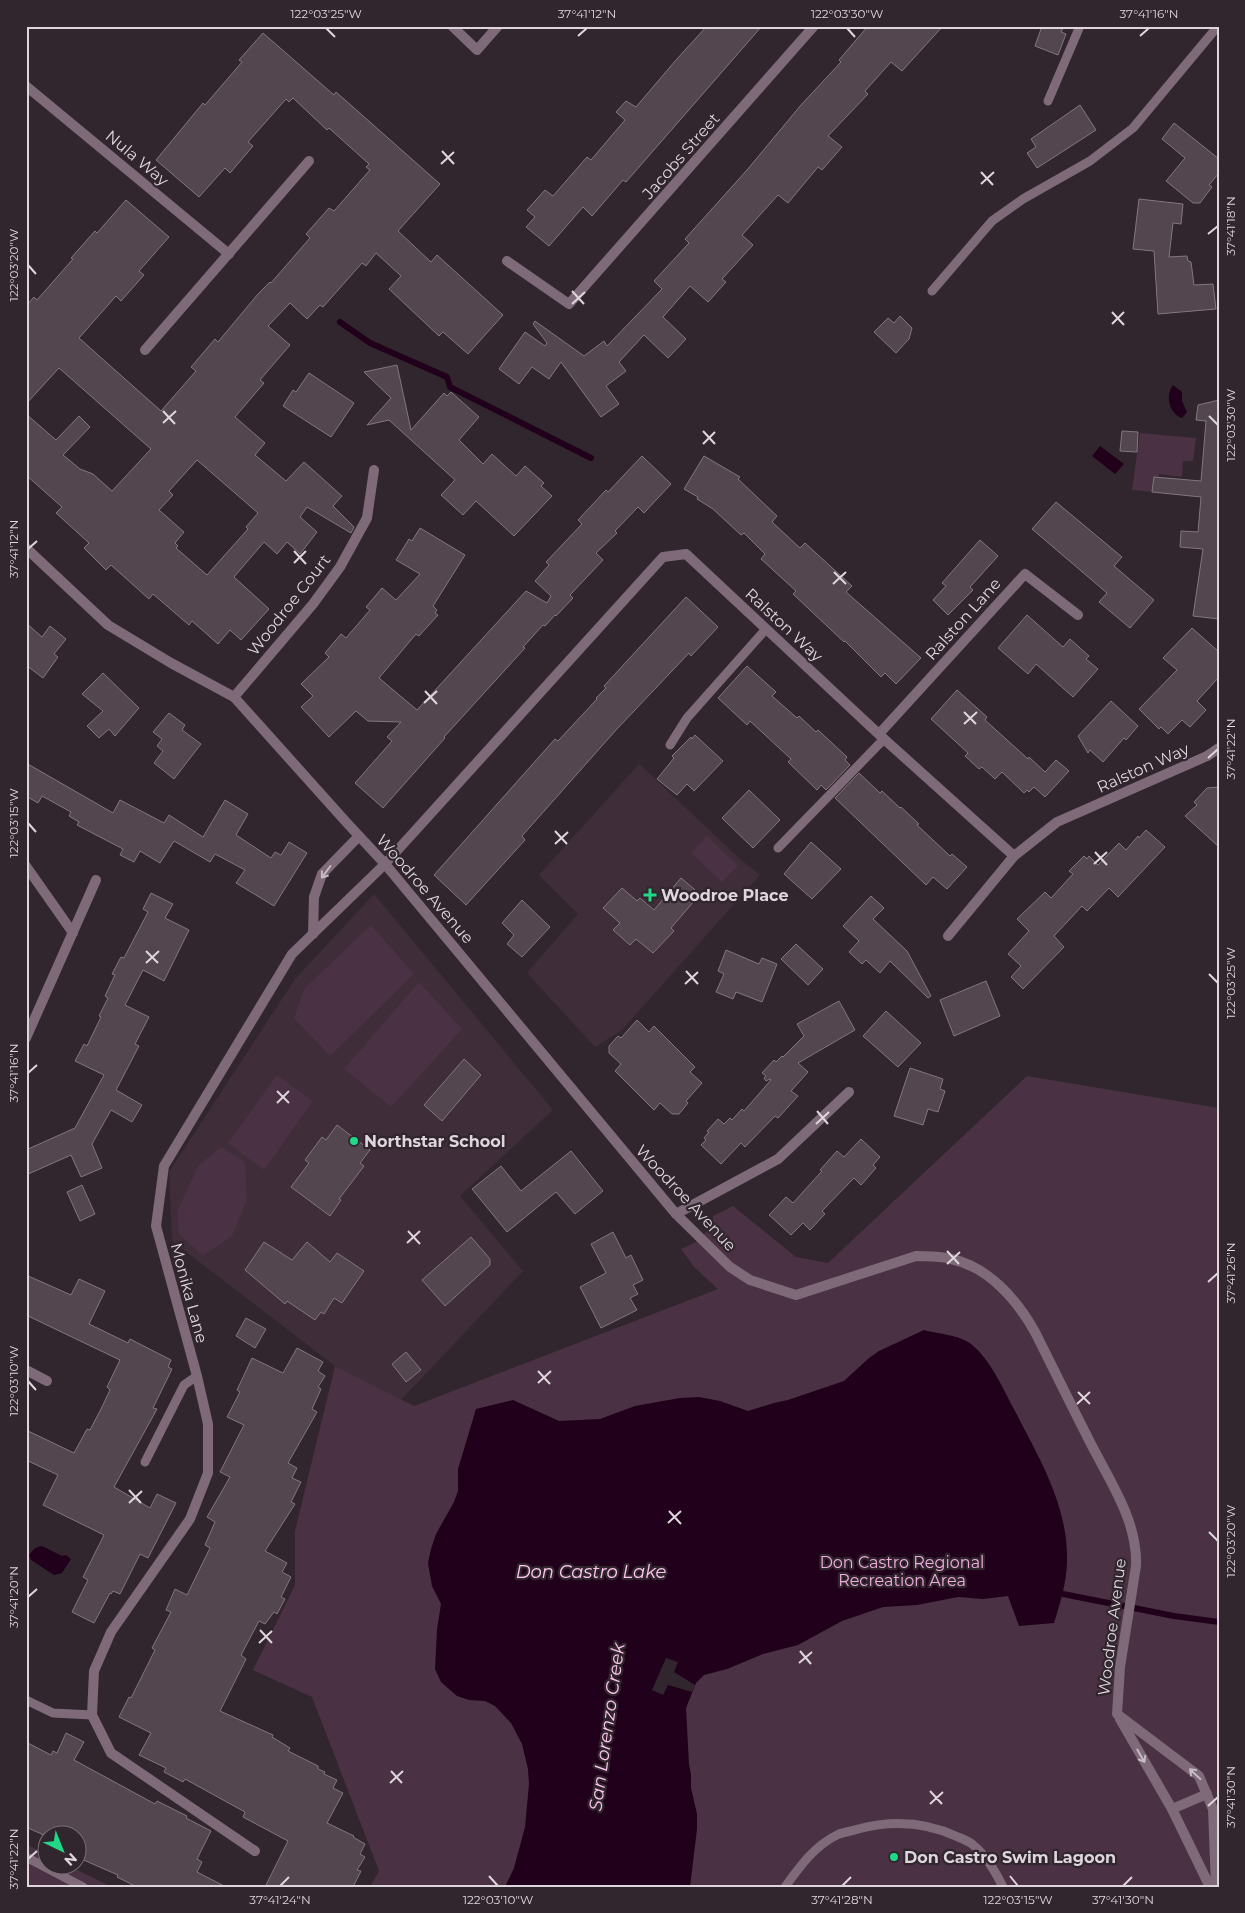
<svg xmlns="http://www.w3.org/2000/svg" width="1245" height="1913" viewBox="0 0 1245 1913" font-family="Montserrat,sans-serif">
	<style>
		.built { fill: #3f2d3a }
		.green { fill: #4a3143 }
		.water { fill: #20001a }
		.pier { fill: #31262e }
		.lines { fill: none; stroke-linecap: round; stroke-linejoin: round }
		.stream { stroke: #20001a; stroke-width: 6 }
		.building { fill: #53464f; stroke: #83767f; fill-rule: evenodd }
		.service { stroke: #7e6a78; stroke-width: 9 }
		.minor { stroke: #7e6a78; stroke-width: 10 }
		.oneway { stroke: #c6bbc3 }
		.ticks { fill: none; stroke: #ded6dc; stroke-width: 2 }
		.poi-dot { fill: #20d887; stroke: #31262e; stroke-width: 2 }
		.labels { text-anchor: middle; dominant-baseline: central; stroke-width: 4.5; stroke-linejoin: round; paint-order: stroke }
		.street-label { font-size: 16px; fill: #ded6dc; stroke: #31262e }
		.poi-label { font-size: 16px; font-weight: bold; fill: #ded6dc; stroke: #31262e; text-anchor: start }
		.park-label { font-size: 16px; fill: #f0acde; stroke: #31262e }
		.water-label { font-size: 18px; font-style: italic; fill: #ffc7ef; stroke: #31262e }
		.neatline { fill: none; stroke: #ded6dc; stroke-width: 2 }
		.ticks-label { font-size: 12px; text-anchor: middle; fill: #ded6dc }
	</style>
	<rect width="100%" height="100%" fill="#31262e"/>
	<g class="built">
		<polygon points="639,764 740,859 760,875 622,1030 595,1047 527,973 578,914 539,875"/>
		<polygon points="374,894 553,1110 460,1196 523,1271 401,1400 335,1366 172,1241 169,1172 295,979"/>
	</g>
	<g class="green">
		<polygon points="1140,433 1196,438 1193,461 1183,461 1182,477 1159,474 1155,492 1132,490"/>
		<polygon points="707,836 738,866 722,882 691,853"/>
		<polygon points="371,925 414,974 330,1056 294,1018 304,989"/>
		<polygon points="419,982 462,1029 391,1107 344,1069"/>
		<polygon points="277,1075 313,1101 264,1170 228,1143"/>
		<polygon points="1027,1076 1219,1108 1219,1887 370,1887 379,1871 312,1697 253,1670 295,1585 295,1531 335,1366 414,1406 718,1289 695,1268 681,1249 696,1242 713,1225 713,1216 733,1206 796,1257 828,1263"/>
		<polygon points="221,1147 245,1162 247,1200 232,1236 203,1256 179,1234 177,1212 198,1166"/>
		<polygon points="26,1844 47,1855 48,1866 69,1866 112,1887 26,1887"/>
	</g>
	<g class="water">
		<path d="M1173 385 1182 392V401L1187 412 1182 418C1169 414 1165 395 1173 385Z"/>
		<polygon points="1100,446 1124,464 1115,474 1092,456"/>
		<path d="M924 1330C938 1334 960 1335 971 1344 991 1360 1003 1389 1015 1411 1039 1458 1068 1505 1067 1560 1067 1582 1060 1603 1054 1623L1019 1626 1008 1596 983 1599 958 1597 917 1605 883 1607 842 1621 798 1645 763 1654 727 1669 704 1675 696 1683 686 1708 689 1764 691 1775V1788L697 1814V1829L690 1887H505L514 1868 525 1827 529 1784 528 1769 522 1744 511 1723 495 1706 485 1701 469 1700 457 1696 441 1682 435 1669 437 1629 441 1604 432 1586 428 1563 431 1549 436 1534 454 1502 458 1491V1469L476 1409 513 1400 559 1421 600 1419 635 1406 680 1398 699 1397 720 1401 748 1411 774 1403 788 1400 844 1381 869 1358 879 1351Z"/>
		<path d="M42 1546 62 1556 66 1555 71 1559 62 1573 54 1575 31 1560 29 1555C33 1550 35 1547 42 1546Z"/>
	</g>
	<polygon class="pier" points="666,1658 678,1662 674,1672 695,1685 692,1692 668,1685 663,1695 652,1690"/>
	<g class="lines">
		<g class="stream">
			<polyline points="340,322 370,343 447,377 450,387 591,458"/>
			<polyline points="1056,1590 1063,1594 1174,1616 1219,1622"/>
		</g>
	</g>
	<g class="building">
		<polygon points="707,26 762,26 626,182 623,180 592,216 583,207 549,246 526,227 535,217 527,210 545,190 553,196 587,157 591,160 625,120 616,112 626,101 636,107 676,60"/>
		<polygon points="868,26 943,26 902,71 891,62 865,91 868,94 828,136 842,147 822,170 818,167 788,203 778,195 742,235 753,245 722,279 726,282 708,302 690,286 663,317 686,339 668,358 644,335 619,362 626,371 606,386 619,404 601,417 561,362 549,379 532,367 519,384 499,369 525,332 545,346 547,343 533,324 535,321 584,356 604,341 607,346 662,289 654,281 689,243 685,239 747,170 801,105 841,62 839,60"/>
		<polygon points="1042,26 1064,26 1061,32 1066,34 1058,55 1035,46"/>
		<path d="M263 33 334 95 336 92 440 184 398 231 431 262 437 255 503 315 468 354 443 332 439 336 389 289 401 276 376 253 366 266 362 263 323 307 320 305 307 319 290 303 268 326 290 345 260 380 264 383 235 417 265 443 255 455 286 481 304 462 342 496 333 506 354 527 351 533 307 507 300 517 317 532 300 554 287 542 277 554 264 542 234 577 269 609 241 640 230 630 218 644 192 621 189 625 153 594 149 599 111 565 106 570 84 548 89 543 56 513 62 507 26 475V414L56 440 79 416 90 427 63 455 80 469 93 474 112 491 151 449 59 368 26 404V306L34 297 37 300 73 259 71 258 95 231 97 233 126 200 169 237 139 271 144 275 121 301 116 296 79 338 161 411 196 371 191 367 215 339 218 342 258 294 270 282 271 283 310 238 306 234 329 208 334 211 370 170 366 167 369 164 329 128 327 130 293 98 289 102 286 99 248 142 253 146 230 173 225 168 199 197 156 160 203 103 205 105 242 62 239 60ZM197 460 258 513 246 527 248 529 207 575 176 548 178 546 175 543 184 532 159 510 173 495 169 491Z"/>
		<polygon points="1080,105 1096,130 1037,168 1027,153 1036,147 1031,139"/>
		<polygon points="1174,123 1219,159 1219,173 1209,185 1212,187 1200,203 1193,203 1166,181 1185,158 1162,139"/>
		<polygon points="1139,199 1183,204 1181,224 1173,223 1169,257 1187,256 1188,261 1191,262 1194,285 1213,284 1216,309 1158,314 1154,251 1133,249"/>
		<polygon points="900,316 912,328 909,339 896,353 874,332 888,318 894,323"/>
		<polygon points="397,365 411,430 444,393 447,396 451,392 479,417 459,440 483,464 492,454 516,476 525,466 544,483 541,486 552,496 514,536 476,501 463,515 441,495 455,480 389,420 367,425 391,398 364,372"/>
		<polygon points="309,373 354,403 331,437 283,406 293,390 296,392"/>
		<polygon points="1219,400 1219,619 1193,616 1203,549 1180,547 1181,531 1198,532 1201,497 1152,492 1154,477 1201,481 1206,421 1196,420 1198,405"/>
		<polygon points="1122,431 1138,432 1137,452 1120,451"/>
		<polygon points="642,456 671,484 644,513 638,507 615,531 617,533 596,553 603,560 570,595 573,598 556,616 555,615 545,626 543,625 523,647 525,648 444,737 445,738 383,808 355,783 392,741 387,737 401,722 368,721 356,711 329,737 301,707 313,696 301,684 329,657 325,653 341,634 346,638 370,610 366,607 382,588 396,600 420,574 396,560 409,539 412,541 420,528 465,555 433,606 437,610 435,613 438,615 419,636 416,634 379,678 417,710 526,591 547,603 551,596 535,581 549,565 546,562 582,524 578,520 606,490 608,492"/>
		<polygon points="704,456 740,477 738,479 777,516 772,522 800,548 805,543 852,586 846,592 921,658 896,684 885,673 881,677 845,641 844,642 793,594 796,591 761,559 765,554 744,533 741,535 713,509 697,499 698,497 684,489"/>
		<polygon points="1056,502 1122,557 1114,566 1154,600 1130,628 1099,602 1107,593 1032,529"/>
		<polygon points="980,540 998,556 970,587 973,590 948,615 933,600 946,586 942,583"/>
		<polygon points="686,597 718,627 691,656 689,653 616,730 522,836 525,840 466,905 434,875 555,739 558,741 597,699 596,698 606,688 604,686"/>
		<polygon points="1027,615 1063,647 1070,639 1089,656 1086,659 1098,669 1073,697 1036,664 1028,674 998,648"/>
		<polygon points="26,623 42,637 50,626 66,639 54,654 58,657 43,678 26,665"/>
		<polygon points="1192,628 1219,652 1219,677 1197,701 1206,710 1190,727 1182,720 1168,734 1161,727 1159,729 1139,709 1177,670 1163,658"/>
		<polygon points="747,666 776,692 772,696 797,718 799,716 816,732 818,730 847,757 845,760 850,765 826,790 821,785 817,790 788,762 791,759 750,721 747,725 718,698"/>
		<polygon points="103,673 139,708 115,736 109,729 99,738 87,726 103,711 82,694"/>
		<polygon points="957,690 987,717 985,720 1028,759 1029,757 1045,772 1056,760 1069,771 1045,797 1034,787 1029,792 1027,790 1024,793 1002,772 995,779 982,767 979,769 965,756 968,753 931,719"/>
		<polygon points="1111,701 1138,726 1126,740 1124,738 1103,762 1090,750 1088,753 1078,736"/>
		<polygon points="169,713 185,725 182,730 201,744 174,779 154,763 163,751 157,746 162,739 153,732"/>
		<polygon points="695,735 723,761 694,791 687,784 677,795 657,779 674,758 672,756 691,737 692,739"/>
		<polygon points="26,763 113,813 120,800 164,823 169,815 203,837 225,800 248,814 236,835 271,858 275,852 281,855 289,842 307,853 274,906 236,883 245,870 215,854 210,862 174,841 160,863 140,851 134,862 120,855 123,849 77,825 79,822 69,816 71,812 42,796 38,803 26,796"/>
		<polygon points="859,773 880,793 882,791 900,808 901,807 919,824 917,825 950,856 952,854 967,867 947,889 933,877 926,885 835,798"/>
		<polygon points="1219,787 1219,847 1185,816 1197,805 1194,802 1207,788"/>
		<polygon points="749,790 780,820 753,848 722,818"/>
		<polygon points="1146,830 1165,847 1118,897 1109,888 1087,911 1082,906 1054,936 1064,947 1023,989 1011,977 1021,966 1008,954 1029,931 1017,919 1045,892 1051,898 1073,874 1069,871 1084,856 1087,859 1089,856 1098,865 1119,843 1126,850 1138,836 1139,838"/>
		<polygon points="811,842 841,869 812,899 784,874"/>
		<polygon points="681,878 700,894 671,928 674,931 653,953 636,939 630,945 613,930 620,923 603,908 622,888 637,901 640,898 654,910"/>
		<polygon points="151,893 173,904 165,918 189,930 164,981 143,970 125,1005 149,1017 135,1044 139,1046 116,1090 142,1105 132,1122 111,1110 92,1144 102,1168 81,1177 71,1155 26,1175 26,1150 75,1128 104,1075 75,1061 84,1044 87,1046 101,1017 99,1016 108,998 105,996 115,975 112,974 121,957 124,958 148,912 143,909"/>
		<polygon points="871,896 884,908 873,919 907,951 931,996 928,998 890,961 880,973 866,960 862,964 849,952 859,941 843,926"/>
		<polygon points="522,900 550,927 522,957 507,944 514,935 502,923"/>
		<polygon points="796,944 823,969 808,985 781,959"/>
		<polygon points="726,950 759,964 762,958 777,964 762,1002 736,992 733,999 716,992 724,974 718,971"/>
		<polygon points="986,981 1000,1016 954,1036 940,1000"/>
		<polygon points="839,1001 855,1030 798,1063 808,1072 791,1091 798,1096 778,1118 775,1116 745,1147 741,1143 721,1164 701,1145 706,1140 704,1138 709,1132 707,1131 718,1119 724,1124 730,1118 732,1120 742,1109 744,1111 771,1080 770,1079 766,1081 764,1078 766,1076 762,1073 774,1060 776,1062 782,1056 783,1057 804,1036 797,1024"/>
		<polygon points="886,1011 921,1043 898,1067 863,1036"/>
		<polygon points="637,1020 649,1032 654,1026 695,1067 690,1072 702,1083 686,1101 688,1103 679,1114 672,1114 660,1103 654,1110 615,1071 621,1064 609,1053 609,1046 618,1036 621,1038"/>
		<polygon points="464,1059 481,1075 442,1121 424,1105"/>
		<polygon points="910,1068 943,1079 940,1089 945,1091 938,1112 928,1109 923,1125 894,1116"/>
		<polygon points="337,1125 370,1150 360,1163 364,1166 339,1199 341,1200 330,1216 291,1187 309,1163 305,1160 322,1137 326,1140"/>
		<polygon points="861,1139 880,1157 873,1165 876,1168 861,1185 854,1178 822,1211 825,1214 810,1230 803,1223 791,1235 769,1215 786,1197 793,1203 822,1171 820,1170 837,1151 844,1157"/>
		<polygon points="571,1151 603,1191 575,1214 556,1192 507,1232 472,1189 501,1166 521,1191"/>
		<polygon points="82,1185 95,1214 80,1221 67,1192"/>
		<polygon points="613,1232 626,1258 631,1255 643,1280 633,1285 638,1294 630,1298 637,1310 601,1328 580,1287 606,1273 591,1244"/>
		<polygon points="471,1237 490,1259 490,1265 445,1306 422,1280"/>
		<polygon points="264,1242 292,1260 307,1242 330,1262 337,1253 364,1271 342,1303 334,1298 324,1314 321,1312 315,1320 287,1301 285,1304 245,1270"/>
		<polygon points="26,1275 71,1295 79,1279 105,1291 89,1324 128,1343 130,1339 171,1360 168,1367 172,1369 153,1408 157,1409 114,1487 150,1508 157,1494 176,1503 148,1558 140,1554 120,1594 113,1591 111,1594 110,1593 94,1623 72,1612 88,1580 83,1577 104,1535 43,1505 58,1475 26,1460 26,1430 74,1453 87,1429 90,1430 101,1409 110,1390 107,1387 120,1360 26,1315"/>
		<polygon points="246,1318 266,1329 255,1348 236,1336"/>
		<polygon points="297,1348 323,1362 318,1371 325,1376 318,1387 321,1389 312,1409 317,1412 288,1463 297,1468 292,1478 301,1482 291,1502 295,1504 265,1551 287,1563 282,1572 291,1577 281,1597 285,1599 277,1614 274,1612 265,1624 259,1621 241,1655 246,1659 220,1711 273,1735 272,1737 290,1748 288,1751 318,1766 318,1769 325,1772 324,1774 337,1780 333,1788 343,1793 327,1823 354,1836 353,1837 365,1844 360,1854 365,1857 357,1870 361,1871 353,1887 265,1887 288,1841 243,1817 245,1812 185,1779 183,1782 164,1772 166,1768 139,1755 151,1733 119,1717 129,1697 131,1698 155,1650 152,1648 171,1612 166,1610 175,1589 187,1595 210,1548 205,1545 215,1522 207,1517 230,1477 220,1472 244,1425 227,1417 240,1392 237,1390 252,1358 283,1373"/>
		<polygon points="406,1352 421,1370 406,1382 392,1364"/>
		<polygon points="66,1733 84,1742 74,1760 155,1804 157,1801 187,1816 186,1818 211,1831 197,1859 202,1862 197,1872 226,1887 137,1887 117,1877 118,1875 79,1858 82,1854 78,1852 78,1836 48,1836 48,1837 26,1827 26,1742 51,1755 53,1751 57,1753"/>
	</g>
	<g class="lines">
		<g class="service">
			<polyline points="1048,101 1080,26"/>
			<polyline points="932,291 992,221 1023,199 1090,161 1133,128 1218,26"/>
			<polyline points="670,745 687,718 766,629"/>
			<polyline points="778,848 884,739"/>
			<polyline points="145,1462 184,1385 197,1376"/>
			<polyline points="26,1700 53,1713 92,1715"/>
			<polyline points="26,1857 83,1887"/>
			<path d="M785 1887C800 1866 815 1845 839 1834 845 1832 852 1831 858 1829 892 1820 926 1822 958 1837 963 1839 968 1841 972 1844 986 1855 995 1871 1003 1887"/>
		</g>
		<g class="minor">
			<polyline points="452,26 477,50 498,26"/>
			<polyline points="26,86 229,254"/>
			<polyline points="507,261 569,304 814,26"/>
			<polyline points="145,350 309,161"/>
			<path d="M26 548 108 625 171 663 234 697 347 823 385 864 676 1214 730 1267 750 1280 796 1295 916 1256C928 1256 940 1256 951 1259 989 1267 1017 1300 1035 1332 1053 1368 1071 1405 1090 1442 1109 1480 1138 1521 1136 1566L1120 1667 1117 1714 1199 1776 1213 1809 1216 1887"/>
			<polyline points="234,697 313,604 340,567 367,518 374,470"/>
			<polyline points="879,734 1025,574 1078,615"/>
			<polyline points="26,866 73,933"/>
			<polyline points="313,934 314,897 322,874 359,836"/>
			<polyline points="948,936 1014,856 1057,822 1207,756 1219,748"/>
			<polyline points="26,1038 96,880"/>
			<polyline points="676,1214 778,1159 849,1092"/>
			<polyline points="26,1370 47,1381"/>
			<polyline points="1120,1719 1172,1809 1210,1887"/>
			<polyline points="1172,1809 1207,1794"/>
			<polyline points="255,1851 111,1753 92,1715 94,1671 111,1632 190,1519 208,1473 208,1424 197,1376 156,1226 164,1166 292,954 385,864 663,557 686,554 884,739 1014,856"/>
		</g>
	</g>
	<defs><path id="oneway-shaft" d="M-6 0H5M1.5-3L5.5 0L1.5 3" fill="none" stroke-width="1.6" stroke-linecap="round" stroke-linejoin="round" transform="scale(1.25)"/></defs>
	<g class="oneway">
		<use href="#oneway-shaft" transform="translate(326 872) rotate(127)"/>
		<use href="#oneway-shaft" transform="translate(1141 1756) rotate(60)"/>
		<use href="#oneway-shaft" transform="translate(1195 1774) rotate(-137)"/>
	</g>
	<path class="ticks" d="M326 28 335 37M847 28 855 37M578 36 587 28M1140 36 1149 28M442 151 454 164M441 164 454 152M981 172 993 185M981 184 994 172M1208 234 1218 226M28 265 36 274M572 291 584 304M572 304 585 292M1112 312 1124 325M1112 324 1124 312M163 411 175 424M1209 416 1218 425M163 423 176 411M703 431 715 444M703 444 715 432M28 549 37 541M294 551 306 564M294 563 306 551M834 572 846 584M833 584 846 572M425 691 437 704M424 703 437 691M964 712 976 724M964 724 977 712M1208 758 1218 749M28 823 36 832M555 831 567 844M555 844 568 832M1095 852 1107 865M1094 864 1107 852M146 951 158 963M146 963 159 951M686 971 698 984M1209 974 1218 983M685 984 698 972M28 1073 37 1065M277 1091 289 1103M277 1103 289 1091M817 1111 828 1124M816 1124 829 1112M408 1231 420 1244M407 1243 420 1231M947 1251 959 1264M947 1264 960 1252M1208 1282 1218 1273M538 1371 550 1384M28 1381 36 1390M538 1383 551 1371M1078 1392 1090 1404M1077 1404 1090 1392M129 1490 141 1503M129 1503 142 1491M669 1511 681 1524M668 1523 681 1511M1209 1532 1218 1541M28 1597 37 1589M260 1630 272 1643M259 1643 272 1631M800 1651 811 1664M799 1663 812 1652M391 1771 402 1783M390 1783 403 1771M930 1791 942 1804M930 1804 943 1792M1208 1806 1218 1797M28 1859 37 1851M489 1876 498 1886M1010 1876 1018 1886M280 1886 289 1877M842 1886 851 1877M1123 1886 1132 1877"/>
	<g class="poi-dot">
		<path d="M647.5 887.5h5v5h5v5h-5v5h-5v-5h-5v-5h5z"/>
		<circle cx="354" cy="1141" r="5"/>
		<circle cx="894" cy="1857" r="5"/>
	</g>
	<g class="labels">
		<g class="street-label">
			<text transform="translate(681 156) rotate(-49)">Jacobs Street</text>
			<text transform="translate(137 158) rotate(40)">Nula Way</text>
			<text transform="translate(289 605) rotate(-52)">Woodroe Court</text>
			<text transform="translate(963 619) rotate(-48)">Ralston Lane</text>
			<text transform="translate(784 625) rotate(43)">Ralston Way</text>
			<text transform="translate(1143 768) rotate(-24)">Ralston Way</text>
			<text transform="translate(425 889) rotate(49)">Woodroe Avenue</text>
			<text transform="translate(686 1198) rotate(47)">Woodroe Avenue</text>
			<text transform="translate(189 1293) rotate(75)">Monika Lane</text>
			<text transform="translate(1112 1627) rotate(-83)">Woodroe Avenue</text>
		</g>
		<g class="poi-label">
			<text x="661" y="895">Woodroe Place</text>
			<text x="364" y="1141">Northstar School</text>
			<text x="904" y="1857">Don Castro Swim Lagoon</text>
		</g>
		<g class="park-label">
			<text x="902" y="1562">Don Castro Regional<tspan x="902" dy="18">Recreation Area</tspan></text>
		</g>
		<g class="water-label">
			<text x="591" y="1572">Don Castro Lake</text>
			<text transform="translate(607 1727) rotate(-82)">San Lorenzo Creek</text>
		</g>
	</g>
	<rect width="1245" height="1913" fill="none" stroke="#31262e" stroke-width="55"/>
	<g transform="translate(62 1850) rotate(137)"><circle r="24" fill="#31262e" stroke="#766c74"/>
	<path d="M0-4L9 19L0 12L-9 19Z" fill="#20d887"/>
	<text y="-8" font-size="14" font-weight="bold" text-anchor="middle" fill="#ded6dc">N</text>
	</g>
	<rect x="28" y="28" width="1190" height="1858" class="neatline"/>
	<g class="ticks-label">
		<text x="326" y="18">122°03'25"W</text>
		<text x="587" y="18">37°41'12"N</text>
		<text x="847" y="18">122°03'30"W</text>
		<text x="1149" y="18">37°41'16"N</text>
		<text transform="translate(1231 226) rotate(-90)" y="4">37°41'18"N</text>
		<text transform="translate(14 265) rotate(-90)" y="4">122°03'20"W</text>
		<text transform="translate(1231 425) rotate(-90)" y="4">122°03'30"W</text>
		<text transform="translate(14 549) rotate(-90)" y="4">37°41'12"N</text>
		<text transform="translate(1231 749) rotate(-90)" y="4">37°41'22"N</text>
		<text transform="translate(14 823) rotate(-90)" y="4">122°03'15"W</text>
		<text transform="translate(1231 983) rotate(-90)" y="4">122°03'25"W</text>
		<text transform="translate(14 1073) rotate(-90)" y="4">37°41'16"N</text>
		<text transform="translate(1231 1273) rotate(-90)" y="4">37°41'26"N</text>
		<text transform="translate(14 1381) rotate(-90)" y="4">122°03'10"W</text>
		<text transform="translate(1231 1541) rotate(-90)" y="4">122°03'20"W</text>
		<text transform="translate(14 1597) rotate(-90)" y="4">37°41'20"N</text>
		<text transform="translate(1231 1797) rotate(-90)" y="4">37°41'30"N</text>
		<text transform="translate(14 1859) rotate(-90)" y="4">37°41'22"N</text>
		<text x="280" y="1904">37°41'24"N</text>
		<text x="498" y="1904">122°03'10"W</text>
		<text x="842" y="1904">37°41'28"N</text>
		<text x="1018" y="1904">122°03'15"W</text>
		<text x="1123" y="1904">37°41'30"N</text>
	</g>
</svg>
